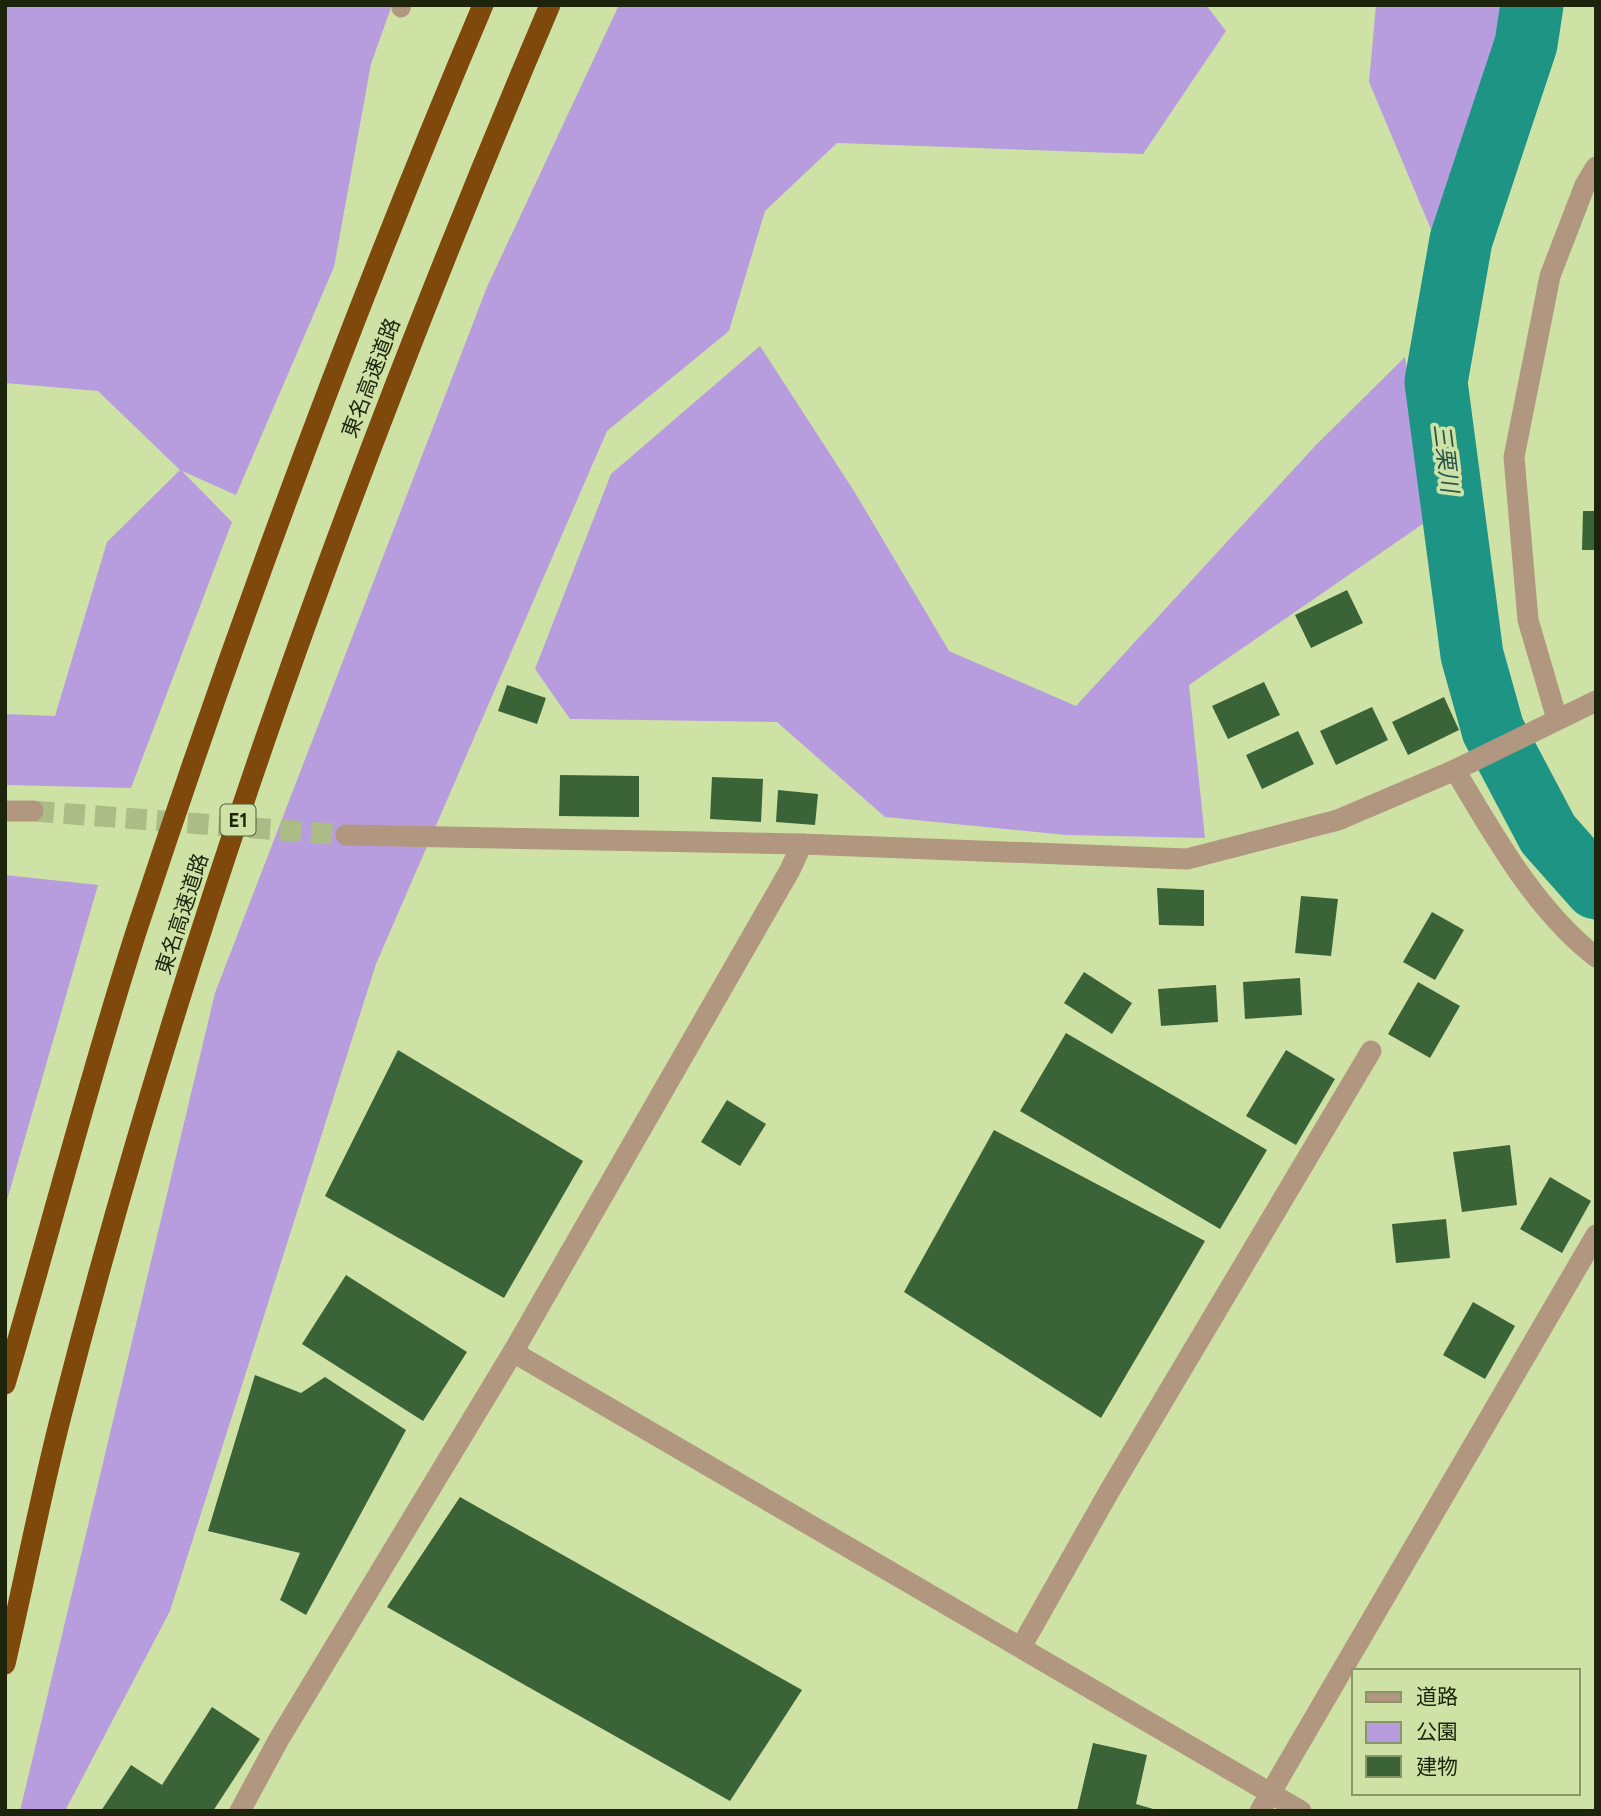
<svg xmlns="http://www.w3.org/2000/svg" width="1601" height="1816" font-family="Figtree,'Noto Sans JP',sans-serif">
	<rect width="100%" height="100%" fill="#cfe2a5"/>
	<!-- green -->
	<g fill="#b79dde">
		<polygon points="5,5 392,5 371,64 334,267 236,495 182,471 232,522 131,788 5,785 5,714 55,716 107,542 180,470 98,391 5,383"/>
		<polygon points="619,5 1206,5 1226,31 1143,154 837,143 765,211 729,331 607,431 376,964 170,1611 65,1811 20,1811 215,993 487,287"/>
		<polygon points="1376,5 1528,5 1446,265 1369,82"/>
		<polygon points="760,346 854,491 949,651 1076,706 1316,445 1405,357 1433,517 1189,685 1205,838 1066,835 885,817 777,722 570,719 535,669 611,474"/>
		<polygon points="5,875 98,885 5,1207"/>
	</g>
	<g fill="none" stroke-linecap="round" stroke-linejoin="round">
		<!-- river -->
		<polyline stroke="#1e9485" stroke-width="63" points="1532,5 1526,44 1461,240 1436,382 1472,655 1493,730 1548,834 1596,888"/>
	</g>
	<!-- building -->
	<g fill="#3a6337">
		<polygon points="1583,511 1596,511 1596,550 1582,550"/>
		<polygon points="1347,590 1363,623 1311,648 1295,615"/>
		<polygon points="1264,682 1280,715 1228,739 1212,706"/>
		<polygon points="507,685 546,698 537,724 498,711"/>
		<polygon points="1444,697 1459,730 1408,755 1392,722"/>
		<polygon points="1372,707 1388,740 1336,765 1320,731"/>
		<polygon points="1298,731 1314,764 1262,789 1246,755"/>
		<polygon points="560,775 639,776 639,817 559,816"/>
		<polygon points="712,777 763,779 761,822 710,819"/>
		<polygon points="778,790 818,794 815,825 776,822"/>
		<polygon points="1157,888 1204,890 1204,926 1159,925"/>
		<polygon points="1301,896 1338,899 1331,956 1295,953"/>
		<polygon points="1432,912 1464,930 1435,980 1403,962"/>
		<polygon points="1084,972 1132,1003 1112,1034 1064,1003"/>
		<polygon points="1300,978 1302,1015 1245,1019 1243,982"/>
		<polygon points="1418,982 1460,1006 1430,1058 1388,1034"/>
		<polygon points="1216,985 1218,1022 1161,1026 1158,989"/>
		<polygon points="1066,1033 1267,1150 1220,1229 1020,1111"/>
		<polygon points="398,1050 583,1161 504,1298 325,1196"/>
		<polygon points="1286,1050 1335,1079 1296,1145 1246,1116"/>
		<polygon points="727,1100 766,1124 740,1166 701,1142"/>
		<polygon points="994,1130 1205,1241 1101,1418 904,1292"/>
		<polygon points="1510,1145 1517,1205 1462,1212 1453,1152"/>
		<polygon points="1550,1177 1591,1201 1562,1253 1520,1229"/>
		<polygon points="1446,1219 1450,1258 1396,1263 1392,1224"/>
		<polygon points="346,1275 467,1352 423,1421 302,1344"/>
		<polygon points="1473,1302 1515,1326 1485,1379 1443,1355"/>
		<polygon points="255,1375 301,1393 325,1377 406,1430 306,1615 280,1600 300,1553 208,1531"/>
		<polygon points="460,1497 802,1690 730,1801 387,1607"/>
		<polygon points="212,1707 260,1739 213,1811 101,1811 131,1765 162,1785"/>
		<polygon points="1093,1743 1147,1755 1136,1804 1160,1811 1077,1811"/>
	</g>
	<g fill="none" stroke-linecap="round" stroke-linejoin="round">
		<!-- tertiary-tunnel -->
		<polyline stroke="#abbc86" stroke-width="21" stroke-dasharray="21 10" stroke-linecap="butt" points="33,811 346,835"/>
		<!-- service -->
		<polyline stroke="#b19780" stroke-width="19" points="401,8 402,5"/>
		<!-- minor -->
		<g stroke="#b19780" stroke-width="21">
			<polyline points="1557,719 1528,620 1514,457 1550,276 1585,185 1596,167"/>
			<path d="M1455,770C1493,834 1536,911 1596,957"/>
			<polyline points="513,1352 1301,1811"/>
			<polyline points="1021,1647 1110,1490 1371,1051"/>
			<polyline points="240,1811 279,1739 513,1352 790,870 802,844"/>
			<polyline points="1260,1811 1596,1235"/>
		</g>
		<!-- tertiary -->
		<g stroke="#b19780" stroke-width="21">
			<polyline points="5,811 33,811"/>
			<polyline points="346,835 802,844 1187,859 1338,820 1455,770 1596,701"/>
		</g>
		<!-- motorway -->
		<g stroke="#7e490a" stroke-width="21">
			<path d="M5,1384C50,1232 89,1077 138,926C241,614 355,307 483,5"/>
			<path d="M5,1664C24,1582 40,1498 61,1416C184,933 355,463 550,5"/>
		</g>
	</g>
	<g text-anchor="middle" stroke-width="7" stroke-linejoin="round" paint-order="stroke">
		<!-- shield labels -->
		<rect fill="#cfe2a5" stroke="#525d3a" stroke-width="2" x="220.5" y="804.5" width="35" height="31" rx="5"/>
		<g font-size="19" font-weight="bold" fill="#1d240c">
			<text x="238" y="827">E1</text>
		</g>
		<!-- street labels -->
		<g font-size="21" fill="#1d240c" stroke="#cfe2a5">
			<text transform="translate(371 378) rotate(-69)" y="7">東名高速道路</text>
			<text transform="translate(182 914) rotate(-72)" y="7">東名高速道路</text>
		</g>
		<!-- water labels -->
		<g font-size="23" font-style="italic" fill="#26554e" stroke="#cfe2a5">
			<text transform="translate(1446 458) rotate(83)" y="8">三栗川</text>
		</g>
	</g>
	<!-- border -->
	<rect width="1601" height="1816" fill="none" stroke="#1d240c" stroke-width="14"/>
	<!-- legend -->
	<rect x="1352" y="1669" width="228" height="126" fill="#cfe2a5" stroke="#889668" stroke-width="2"/>
	<rect x="1366" y="1692" width="35" height="10" fill="#b19780" stroke="#889668" stroke-width="2"/>
	<text x="1416" y="1704" font-size="21" fill="#1d240c">道路</text>
	<rect x="1366" y="1722" width="35" height="21" fill="#b79dde" stroke="#889668" stroke-width="2"/>
	<text x="1416" y="1739" font-size="21" fill="#1d240c">公園</text>
	<rect x="1366" y="1756" width="35" height="21" fill="#3a6337" stroke="#889668" stroke-width="2"/>
	<text x="1416" y="1774" font-size="21" fill="#1d240c">建物</text>
</svg>
